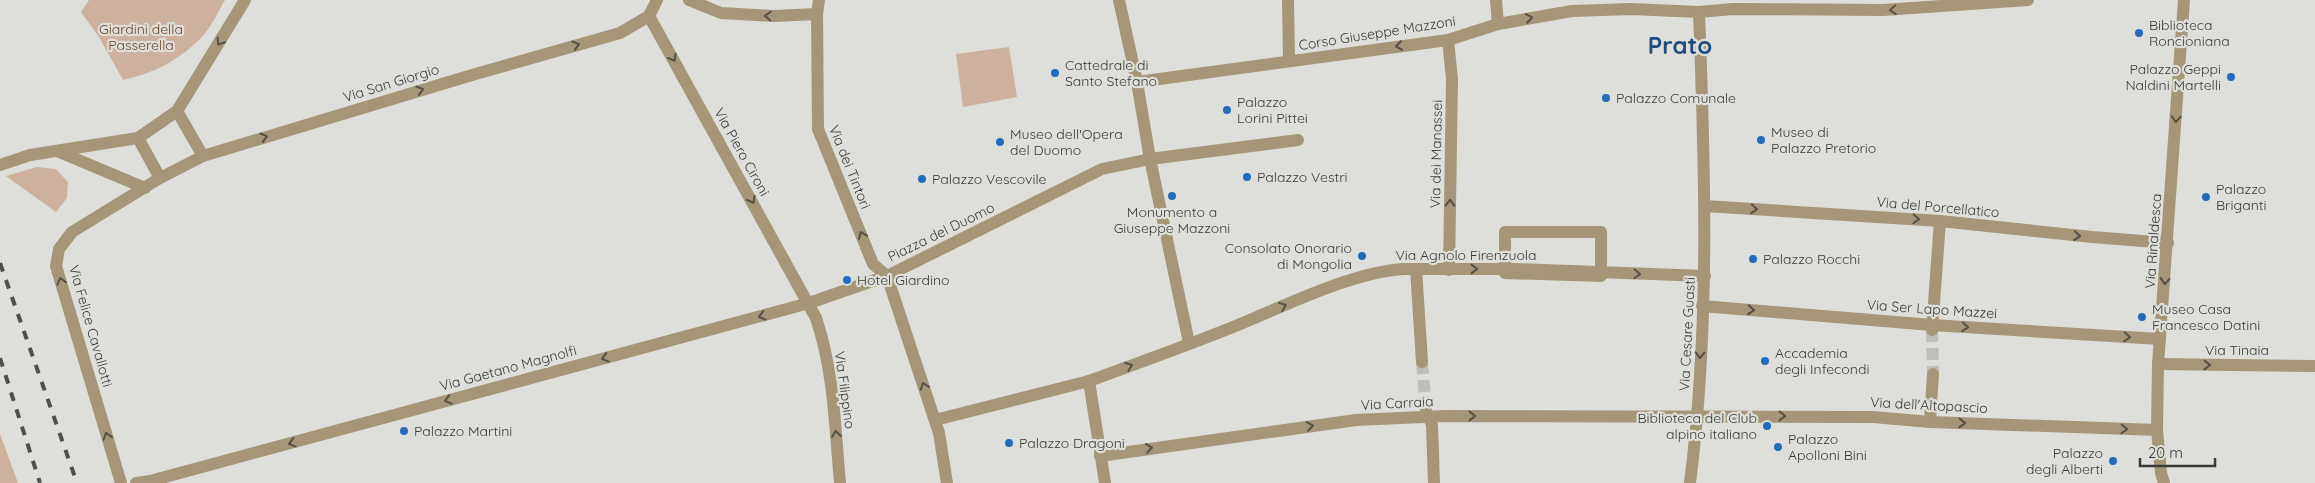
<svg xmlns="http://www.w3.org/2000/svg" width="2315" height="483" font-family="Quicksand,sans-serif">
	<rect width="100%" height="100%" fill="#dedfda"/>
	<!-- green -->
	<g fill="#cdb19d">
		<path d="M89,0H225C218,12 211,27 202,37C179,60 155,73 123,80L99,37L81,12Z"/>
		<polygon points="1009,47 1017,97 963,107 956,54"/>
		<polygon points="37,167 56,169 68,182 67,198 56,212 6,176"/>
		<polygon points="0,434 18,483 0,483"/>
	</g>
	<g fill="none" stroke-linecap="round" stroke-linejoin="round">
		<!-- minor-tunnel -->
		<g stroke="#bdbeba" stroke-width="12" stroke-dasharray="12 6" stroke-linecap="butt">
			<polyline points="1932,330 1933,374"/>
			<polyline points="1422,362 1426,411"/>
		</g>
		<!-- minor -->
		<g stroke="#a49677" stroke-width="12">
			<polyline points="689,0 721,13 774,16 817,14"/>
			<polyline points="819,0 817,14 818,129 873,264 887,276"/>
			<polyline points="1119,0 1137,82 1150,159 1189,343"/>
			<polyline points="1288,0 1289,61"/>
			<polyline points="1496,0 1498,24"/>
			<path d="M649,16L816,318C834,371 835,428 840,483"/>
			<polyline points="649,16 657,0"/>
			<polyline points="1448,40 1452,79 1449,270"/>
			<polyline points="1137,82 1448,40 1498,24 1572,11 1631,9 1699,12 1733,9 1883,10 2028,0"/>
			<polyline points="177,111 203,156"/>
			<polyline points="138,138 160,178"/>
			<polyline points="57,151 145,188"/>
			<polyline points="0,165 30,155 138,138 177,111 245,0"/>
			<polyline points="1705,206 1940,221 2092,237 2168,243"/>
			<polygon points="1505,232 1601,232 1601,276 1505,273"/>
			<polyline points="1416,269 1422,362"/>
			<polyline points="887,276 939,433 947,483"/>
			<polyline points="1702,306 1932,325 2160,339"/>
			<polyline points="1932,330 1940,221"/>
			<polyline points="2158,364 2315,366"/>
			<polyline points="1426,411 1432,425 1434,483"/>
			<polyline points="935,420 1089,381"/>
			<polyline points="1930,422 1933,374"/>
			<polyline points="1100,456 1356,420 1445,416 1873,417 1930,422 2157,430"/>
			<polyline points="121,483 56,266 59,249 72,232 160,178 203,156 472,75 620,33 649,16"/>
			<polyline points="136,483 150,481 809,303 887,276 1102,169 1150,159 1298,140"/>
			<path d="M1105,483L1089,381C1138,363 1189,345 1238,325C1287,305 1350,273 1403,269H1515L1705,276"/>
			<path d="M1690,483C1710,326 1705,169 1699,12"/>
			<polyline points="2164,483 2161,473 2157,430 2158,364 2184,0"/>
		</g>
		<!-- rail -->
		<g stroke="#4f4f4d" stroke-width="4" stroke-dasharray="9 9" stroke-linecap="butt">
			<polyline points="0,263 77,483"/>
			<polyline points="0,358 40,483"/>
		</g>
	</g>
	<!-- one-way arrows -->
	<defs><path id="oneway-chevron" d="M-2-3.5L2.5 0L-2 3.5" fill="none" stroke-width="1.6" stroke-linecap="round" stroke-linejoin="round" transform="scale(1.25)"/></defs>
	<g stroke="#545148">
		<use href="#oneway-chevron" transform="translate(1893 10) rotate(176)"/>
		<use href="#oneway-chevron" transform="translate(768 16) rotate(-178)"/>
		<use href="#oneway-chevron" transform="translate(1529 18) rotate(-10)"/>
		<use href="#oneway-chevron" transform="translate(220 42) rotate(121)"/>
		<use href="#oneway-chevron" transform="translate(576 45) rotate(-16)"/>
		<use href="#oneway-chevron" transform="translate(1399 46) rotate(172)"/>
		<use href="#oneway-chevron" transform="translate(673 58) rotate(61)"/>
		<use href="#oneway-chevron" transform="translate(420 90) rotate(-17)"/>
		<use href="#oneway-chevron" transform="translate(2176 119) rotate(94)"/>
		<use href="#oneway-chevron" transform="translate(264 137) rotate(-17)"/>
		<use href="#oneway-chevron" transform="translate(752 200) rotate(61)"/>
		<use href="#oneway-chevron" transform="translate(1450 203) rotate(-89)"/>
		<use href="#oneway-chevron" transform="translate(1754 209) rotate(4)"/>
		<use href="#oneway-chevron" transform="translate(1916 219) rotate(3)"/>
		<use href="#oneway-chevron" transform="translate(862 235) rotate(-112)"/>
		<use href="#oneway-chevron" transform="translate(2077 236) rotate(6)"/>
		<use href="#oneway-chevron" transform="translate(1474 269)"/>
		<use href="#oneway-chevron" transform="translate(1637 274) rotate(3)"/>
		<use href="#oneway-chevron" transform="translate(61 281) rotate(-106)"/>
		<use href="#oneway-chevron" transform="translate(2165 281) rotate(95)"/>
		<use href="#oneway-chevron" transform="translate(1283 306) rotate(-20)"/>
		<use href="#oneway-chevron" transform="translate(1751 310) rotate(5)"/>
		<use href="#oneway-chevron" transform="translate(762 316) rotate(165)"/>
		<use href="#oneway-chevron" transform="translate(1965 327) rotate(4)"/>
		<use href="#oneway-chevron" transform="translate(2127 337) rotate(4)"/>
		<use href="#oneway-chevron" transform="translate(1700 355) rotate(92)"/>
		<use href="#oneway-chevron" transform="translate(605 358) rotate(165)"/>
		<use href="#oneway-chevron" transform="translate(2207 365)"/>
		<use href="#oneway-chevron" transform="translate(1129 366) rotate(-21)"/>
		<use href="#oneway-chevron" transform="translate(924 386) rotate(-109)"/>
		<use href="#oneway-chevron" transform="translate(448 400) rotate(165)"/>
		<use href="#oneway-chevron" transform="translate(1472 416)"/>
		<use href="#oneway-chevron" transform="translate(1782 416) rotate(1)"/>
		<use href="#oneway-chevron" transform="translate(1962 423) rotate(2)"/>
		<use href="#oneway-chevron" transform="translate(1310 426) rotate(-8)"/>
		<use href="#oneway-chevron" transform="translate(2124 429) rotate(2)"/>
		<use href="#oneway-chevron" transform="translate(836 434) rotate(-97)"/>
		<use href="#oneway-chevron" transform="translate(107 436) rotate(-107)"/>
		<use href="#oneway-chevron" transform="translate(292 443) rotate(165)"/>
		<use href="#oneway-chevron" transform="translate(1149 448) rotate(-8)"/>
	</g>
	<!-- markers -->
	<g fill="#236bbb" stroke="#dedfda" stroke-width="2">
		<circle cx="2139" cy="33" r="5"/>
		<circle cx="1055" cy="73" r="5"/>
		<circle cx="2231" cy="77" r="5"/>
		<circle cx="1606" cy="98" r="5"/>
		<circle cx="1227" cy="110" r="5"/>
		<circle cx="1761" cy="140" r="5"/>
		<circle cx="1000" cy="142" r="5"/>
		<circle cx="1247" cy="177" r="5"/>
		<circle cx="922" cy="179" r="5"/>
		<circle cx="1172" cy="196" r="5"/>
		<circle cx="2206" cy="197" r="5"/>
		<circle cx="1362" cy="256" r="5"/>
		<circle cx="1753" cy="259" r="5"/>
		<circle cx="847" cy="280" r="5"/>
		<circle cx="2142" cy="317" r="5"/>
		<circle cx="1765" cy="361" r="5"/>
		<circle cx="1767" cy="426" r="5"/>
		<circle cx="404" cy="431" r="5"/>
		<circle cx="1009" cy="443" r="5"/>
		<circle cx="1778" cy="447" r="5"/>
		<circle cx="2113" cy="461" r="5"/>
	</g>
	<g text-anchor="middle" stroke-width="4.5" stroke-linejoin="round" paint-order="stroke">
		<!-- poi labels -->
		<g font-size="14" fill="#3a3a38" stroke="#dedfda" text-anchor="start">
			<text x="2149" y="30">Biblioteca<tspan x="2149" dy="16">Roncioniana</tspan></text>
			<text x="1065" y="70">Cattedrale di<tspan x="1065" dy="16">Santo Stefano</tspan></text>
			<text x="2221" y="74" text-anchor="end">Palazzo Geppi<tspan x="2221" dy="16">Naldini Martelli</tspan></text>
			<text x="1616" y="103">Palazzo Comunale</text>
			<text x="1237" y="107">Palazzo<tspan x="1237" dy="16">Lorini Pittei</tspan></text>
			<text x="1771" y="137">Museo di<tspan x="1771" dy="16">Palazzo Pretorio</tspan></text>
			<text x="1010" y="139">Museo dell'Opera<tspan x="1010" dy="16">del Duomo</tspan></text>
			<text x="1257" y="182">Palazzo Vestri</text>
			<text x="932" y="184">Palazzo Vescovile</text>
			<text x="2216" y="194">Palazzo<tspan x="2216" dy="16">Briganti</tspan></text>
			<text x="1172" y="217" text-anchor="middle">Monumento a<tspan x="1172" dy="16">Giuseppe Mazzoni</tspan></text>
			<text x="1352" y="253" text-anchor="end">Consolato Onorario<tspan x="1352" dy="16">di Mongolia</tspan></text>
			<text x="1763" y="264">Palazzo Rocchi</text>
			<text x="857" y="285">Hotel Giardino</text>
			<text x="2152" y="314">Museo Casa<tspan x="2152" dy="16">Francesco Datini</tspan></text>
			<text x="1775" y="358">Accademia<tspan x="1775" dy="16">degli Infecondi</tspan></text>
			<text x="1757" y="423" text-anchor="end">Biblioteca del Club<tspan x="1757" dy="16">alpino italiano</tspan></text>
			<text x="414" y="436">Palazzo Martini</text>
			<text x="1788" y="444">Palazzo<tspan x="1788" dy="16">Apolloni Bini</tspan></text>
			<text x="1019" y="448">Palazzo Dragoni</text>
			<text x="2103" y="458" text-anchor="end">Palazzo<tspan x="2103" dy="16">degli Alberti</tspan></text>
		</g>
		<!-- park labels -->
		<g font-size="14" fill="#704623" stroke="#dedfda">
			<text x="141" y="34">Giardini della<tspan x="141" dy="16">Passerella</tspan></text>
		</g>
		<!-- street labels -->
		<g font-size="14" fill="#3a3a38" stroke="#dedfda">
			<text transform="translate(1377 33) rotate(-9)" y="5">Corso Giuseppe Mazzoni</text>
			<text transform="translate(391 83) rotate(-17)" y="5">Via San Giorgio</text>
			<text transform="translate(742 152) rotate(61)" y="5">Via Piero Cironi</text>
			<text transform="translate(1436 154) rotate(-89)" y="5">Via dei Manassei</text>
			<text transform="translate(850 167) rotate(68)" y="5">Via dei Tintori</text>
			<text transform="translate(1938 207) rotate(5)" y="5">Via del Porcellatico</text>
			<text transform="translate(941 232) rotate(-26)" y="5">Piazza del Duomo</text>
			<text transform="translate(2153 241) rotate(-86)" y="5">Via Rinaldesca</text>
			<text x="1466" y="260">Via Agnolo Firenzuola</text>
			<text transform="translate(1932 309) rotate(4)" y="5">Via Ser Lapo Mazzei</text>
			<text transform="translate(91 326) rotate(74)" y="5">Via Felice Cavallotti</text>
			<text transform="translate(1687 334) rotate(-87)" y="5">Via Cesare Guasti</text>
			<text x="2237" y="355">Via Tinaia</text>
			<text transform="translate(508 368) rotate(-15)" y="5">Via Gaetano Magnolfi</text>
			<text transform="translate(845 390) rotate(82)" y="5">Via Filippino</text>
			<text transform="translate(1397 403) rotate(-3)" y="5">Via Carraia</text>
			<text transform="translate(1929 405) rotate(3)" y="5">Via dell'Altopascio</text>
		</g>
		<!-- town labels -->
		<g font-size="24" font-weight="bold" fill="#1f4b7f" stroke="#dedfda">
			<text x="1680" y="54">Prato</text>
		</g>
	</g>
	<!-- scale -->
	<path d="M2140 458v8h75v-8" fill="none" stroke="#3a3a38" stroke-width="2.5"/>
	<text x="2148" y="458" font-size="15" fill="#3a3a38" stroke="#dedfda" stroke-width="4" paint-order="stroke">20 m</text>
</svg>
